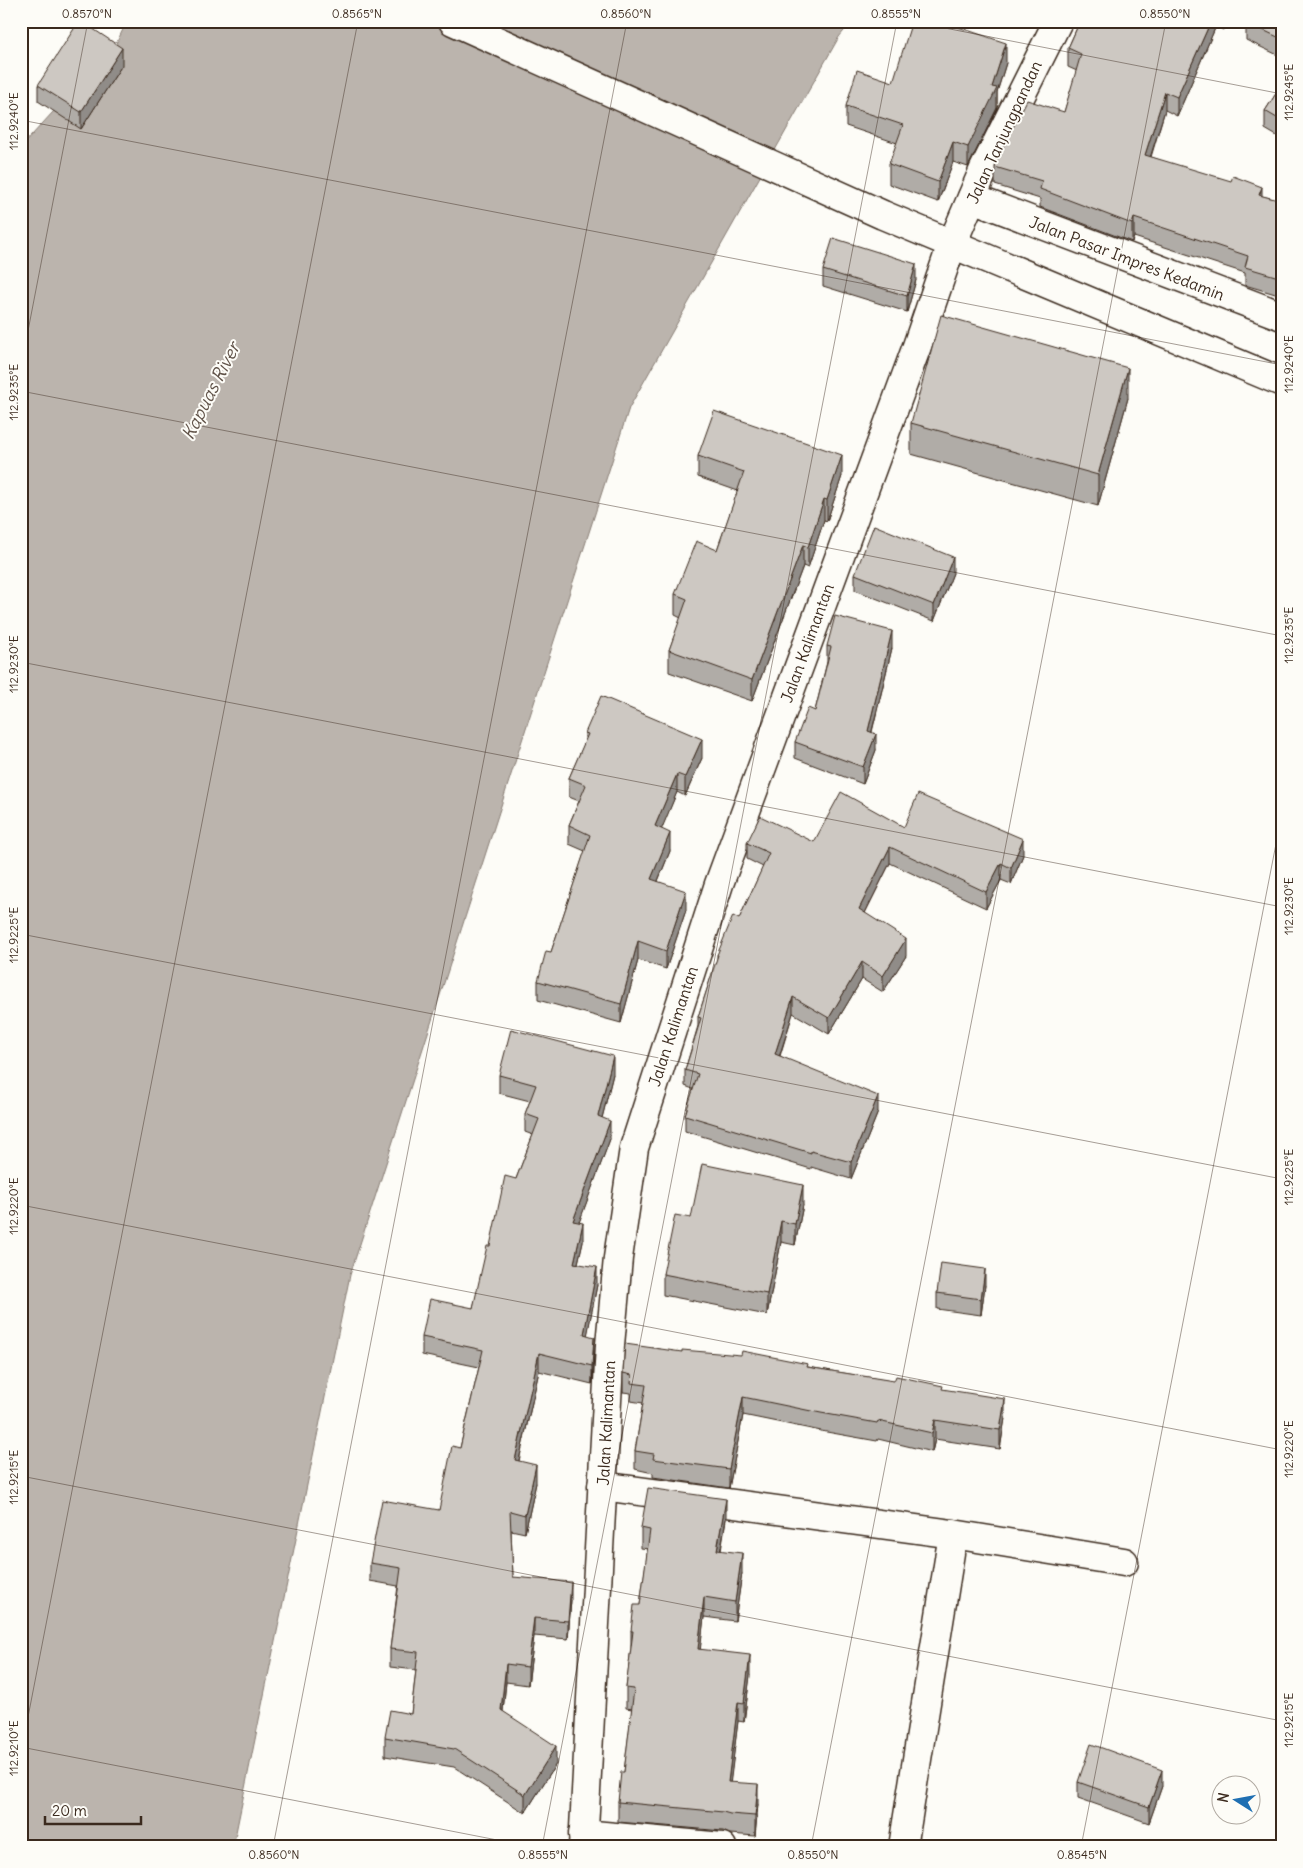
<svg xmlns="http://www.w3.org/2000/svg" width="1303" height="1868" font-family="Delius,sans-serif">
	<rect width="100%" height="100%" fill="#fdfcf7"/>
	<filter id="ink" filterUnits="userSpaceOnUse"><feTurbulence type="fractalNoise" baseFrequency=".02" numOctaves="2"/><feDisplacementMap in="SourceGraphic" scale="10" xChannelSelector="R" yChannelSelector="G"/><feConvolveMatrix kernelMatrix="1 2 1 2 8 2 1 2 1" color-interpolation-filters="sRGB"/></filter>
	<g filter="url(#ink)">
		<!-- water -->
		<polygon fill="#bbb4ad" stroke="#887d74" points="127,21 852,21 839,37 629,408 350,1275 233,1847 21,1847 21,147 117,42"/>
		<g fill="none" stroke-linecap="round" stroke-linejoin="round">
			<defs>
				<g id="minor">
					<polyline points="972,198 1282,316"/>
					<polyline points="602,1486 953,1534 1124,1562"/>
					<polyline points="583,1834 722,1847"/>
					<polyline points="583,1847 610,1345 618,1258 634,1148 719,884 917,346 952,244 984,169 1058,21"/>
					<polyline points="903,1847 953,1534"/>
				</g>
				<polyline id="trunk" points="453,21 883,215 1282,382"/>
			</defs>
			<!-- minor casing -->
			<use href="#minor" stroke="#3b2a1e" stroke-width="31"/>
			<!-- trunk casing -->
			<use href="#trunk" stroke="#3b2a1e" stroke-width="31"/>
			<!-- path -->
			<polyline stroke="#3b2a1e" stroke-width="3" stroke-dasharray="1 4" stroke-linecap="butt" points="1278,154 1282,159"/>
			<!-- minor -->
			<use href="#minor" stroke="#fdfcf7" stroke-width="28"/>
			<!-- trunk -->
			<use href="#trunk" stroke="#fdfcf7" stroke-width="28"/>
		</g>
		<!-- wall -->
		<g fill="#b0aca7" stroke="#3b2a1e">
			<polygon points="1080,21 1225,21 1223,30 1216,26 1177,116 1165,110 1151,157 1262,196 1282,201 1282,296 1245,285 1245,273 1134,237 1132,242 1040,207 1040,199 995,185 995,167 1064,112 1077,71 1068,67 1068,48"/>
			<polygon points="1282,21 1282,57 1246,40 1246,22"/>
			<polygon points="1006,63 997,92 997,108 968,167 953,162 938,202 889,184 889,164 897,143 846,126 846,106 893,82"/>
			<polygon points="122,65 81,129 38,101 38,85"/>
			<polygon points="1282,84 1282,139 1265,129 1265,111"/>
			<polygon points="823,270 916,280 907,312 823,286"/>
			<polygon points="1128,398 1098,506 911,454 911,423"/>
			<polygon points="698,456 842,476 827,521 824,520 808,568 803,566 752,701 669,672 669,650 681,618 675,615 675,594 717,550 738,491 698,477"/>
			<polygon points="953,573 934,621 855,590 855,574"/>
			<polygon points="827,646 892,648 872,732 876,750 863,784 795,758 795,742 815,711 827,662"/>
			<polygon points="585,733 702,758 685,796 677,792 661,829 670,851 658,881 686,910 666,969 638,960 621,1023 538,1000 538,981 551,952 585,851 569,844 569,825 579,801 569,797 569,778 585,742"/>
			<polygon points="904,827 1023,855 1011,884 1001,880 986,908 890,863 865,913 906,956 883,992 862,979 829,1034 793,1013 780,1056 878,1112 851,1179 811,1167 811,1169 685,1131 685,1115 693,1089 685,1086 685,1070 698,1026 698,1017 717,959 717,955 739,919 763,867 747,859 747,843 814,842"/>
			<polygon points="613,1074 602,1118 610,1139 579,1222 583,1241 578,1263 597,1285 587,1335 594,1355 592,1384 539,1371 519,1461 536,1483 525,1533 511,1530 513,1577 571,1600 568,1639 534,1636 528,1685 506,1682 503,1711 556,1764 525,1813 454,1767 385,1756 385,1737 411,1714 416,1670 390,1667 390,1649 398,1586 370,1581 370,1563 439,1510 460,1448 479,1367 422,1355 422,1337 473,1308 490,1246 533,1135 525,1132 525,1114 530,1101 499,1093 499,1075"/>
			<polygon points="803,1205 795,1245 781,1242 767,1315 663,1295 663,1274 691,1218"/>
			<polygon points="985,1285 981,1315 937,1309 937,1293"/>
			<polygon points="682,1352 808,1367 943,1390 1005,1418 1000,1449 935,1439 932,1452 878,1439 877,1441 821,1431 743,1415 729,1488 653,1477 653,1473 635,1469 635,1451 643,1403 631,1401 631,1393 623,1392 623,1373"/>
			<polygon points="726,1519 721,1551 742,1573 735,1621 704,1617 700,1649 750,1675 744,1722 738,1721 730,1782 758,1804 755,1836 730,1834 723,1831 618,1822 618,1802 624,1772 632,1709 626,1708 626,1688 631,1648 631,1631 640,1605 648,1549 641,1548 641,1528"/>
			<polygon points="1078,1782 1162,1786 1149,1823 1078,1798"/>
		</g>
		<!-- shaded-wall -->
		<g fill="#908c88" stroke="#3b2a1e">
			<polygon points="1211,21 1216,21 1216,26 1177,116 1177,97"/>
			<polygon points="1006,43 1006,63 997,92 997,108 968,167 968,147 992,87"/>
			<polygon points="122,48 122,65 81,129 81,112"/>
			<polygon points="1165,92 1165,110 1145,174 1145,155"/>
			<polygon points="953,142 953,162 938,202 938,182"/>
			<polygon points="1262,187 1262,205 1259,195"/>
			<polygon points="1134,218 1134,237 1132,242 1132,224"/>
			<polygon points="916,264 916,280 907,312 907,296"/>
			<polygon points="1128,368 1128,398 1098,506 1098,475"/>
			<polygon points="842,455 842,476 827,521 827,500"/>
			<polygon points="824,499 824,520 808,568 808,547"/>
			<polygon points="803,545 803,566 752,701 752,680"/>
			<polygon points="953,557 953,573 934,621 934,605"/>
			<polygon points="892,631 892,648 868,747 868,731"/>
			<polygon points="876,734 876,750 863,784 863,767"/>
			<polygon points="702,739 702,758 685,796 685,777"/>
			<polygon points="677,774 677,792 655,845 655,826"/>
			<polygon points="670,833 670,851 651,898 651,879"/>
			<polygon points="1023,839 1023,855 1011,884 1011,868"/>
			<polygon points="890,847 890,863 859,925 859,909"/>
			<polygon points="1001,863 1001,880 986,908 986,892"/>
			<polygon points="686,891 686,910 666,969 666,951"/>
			<polygon points="906,939 906,956 883,992 883,976"/>
			<polygon points="638,941 638,960 621,1023 621,1004"/>
			<polygon points="862,962 862,979 829,1034 829,1018"/>
			<polygon points="793,997 793,1013 775,1070 775,1054"/>
			<polygon points="613,1056 613,1074 598,1134 598,1116"/>
			<polygon points="878,1096 878,1112 851,1179 851,1162"/>
			<polygon points="610,1121 610,1139 573,1239 573,1221"/>
			<polygon points="803,1185 803,1205 795,1245 795,1224"/>
			<polygon points="781,1221 781,1242 767,1315 767,1294"/>
			<polygon points="583,1223 583,1241 574,1281 574,1263"/>
			<polygon points="597,1267 597,1285 584,1352 584,1334"/>
			<polygon points="985,1269 985,1285 981,1315 981,1299"/>
			<polygon points="594,1337 594,1355 592,1384 592,1366"/>
			<polygon points="539,1353 539,1371 515,1478 515,1460"/>
			<polygon points="743,1397 743,1415 729,1488 729,1469"/>
			<polygon points="1005,1399 1005,1418 1000,1449 1000,1430"/>
			<polygon points="935,1420 935,1439 932,1452 932,1433"/>
			<polygon points="536,1465 536,1483 525,1533 525,1515"/>
			<polygon points="726,1499 726,1519 717,1570 717,1550"/>
			<polygon points="742,1553 742,1573 735,1621 735,1602"/>
			<polygon points="571,1582 571,1600 568,1639 568,1621"/>
			<polygon points="704,1597 704,1617 698,1669 698,1649"/>
			<polygon points="534,1618 534,1636 528,1685 528,1667"/>
			<polygon points="750,1655 750,1675 744,1722 744,1703"/>
			<polygon points="506,1664 506,1682 501,1729 501,1710"/>
			<polygon points="738,1702 738,1721 728,1801 728,1782"/>
			<polygon points="556,1746 556,1764 525,1813 525,1795"/>
			<polygon points="1162,1770 1162,1786 1149,1823 1149,1807"/>
			<polygon points="758,1784 758,1804 755,1836 755,1816"/>
		</g>
		<!-- building -->
		<g fill="#cdc8c2" stroke="#3b2a1e">
			<polygon points="79,21 81,21 122,48 81,112 38,85"/>
			<polygon points="912,21 940,21 1006,43 992,87 997,88 968,147 953,142 938,182 889,164 903,125 846,106 857,70 893,82"/>
			<polygon points="1080,21 1211,21 1177,97 1165,92 1145,155 1231,181 1233,176 1262,187 1259,195 1282,201 1282,278 1245,267 1248,256 1134,218 1132,224 1040,189 1042,181 995,167 998,157 1027,100 1064,112 1081,54 1068,48"/>
			<polygon points="1247,21 1282,21 1282,39 1246,22"/>
			<polygon points="1282,84 1282,121 1265,111"/>
			<polygon points="833,238 916,264 907,296 823,270"/>
			<polygon points="941,315 1128,368 1098,475 911,423"/>
			<polygon points="714,411 842,455 827,500 824,499 808,547 803,545 752,680 669,650 687,599 675,594 696,541 717,550 744,472 698,456"/>
			<polygon points="874,525 953,557 934,605 855,574"/>
			<polygon points="835,616 892,631 868,731 876,734 863,767 795,742 808,708 815,711 831,647 827,646"/>
			<polygon points="601,696 702,739 685,777 677,774 655,826 670,833 651,879 686,891 666,951 638,941 621,1004 538,981 546,951 551,952 590,835 569,825 586,785 569,778 588,734 585,733"/>
			<polygon points="841,792 904,827 918,794 1023,839 1011,868 1001,863 986,892 890,847 859,909 906,939 883,976 862,962 829,1018 793,997 775,1054 878,1096 851,1162 811,1151 811,1153 685,1115 698,1074 685,1070 701,1018 698,1017 718,955 717,955 733,916 739,919 769,853 747,843 760,816 814,842"/>
			<polygon points="511,1029 613,1056 598,1116 610,1121 573,1221 583,1223 574,1263 597,1267 584,1334 594,1337 592,1366 539,1353 515,1460 536,1465 525,1515 510,1511 513,1577 571,1582 568,1621 534,1618 528,1667 506,1664 501,1710 556,1746 525,1795 454,1749 385,1737 390,1710 411,1714 418,1652 390,1649 401,1568 370,1563 382,1500 439,1510 452,1446 460,1448 483,1350 422,1337 430,1299 473,1308 487,1246 490,1246 505,1176 516,1179 539,1119 525,1114 536,1085 499,1075"/>
			<polygon points="702,1164 803,1185 795,1224 781,1221 767,1294 663,1274 675,1215 691,1218"/>
			<polygon points="941,1263 985,1269 981,1299 937,1293"/>
			<polygon points="625,1344 682,1352 682,1350 741,1355 742,1351 808,1364 807,1367 894,1381 896,1376 943,1386 942,1389 1005,1399 1000,1430 935,1420 932,1433 878,1421 877,1423 821,1413 743,1397 729,1469 653,1459 654,1454 635,1451 646,1385 631,1383 632,1375 623,1373"/>
			<polygon points="648,1488 726,1499 717,1550 742,1553 735,1602 704,1597 698,1649 750,1655 744,1703 738,1702 728,1782 758,1784 755,1816 730,1814 723,1812 618,1802 621,1772 624,1772 634,1689 626,1688 633,1631 631,1631 634,1605 640,1605 650,1530 641,1528"/>
			<polygon points="1091,1744 1162,1770 1149,1807 1078,1782"/>
		</g>
	</g>
	<!-- ticks -->
	<path fill="none" stroke="#3b2a1e" stroke-width="1" stroke-opacity="0.45" d="M909,21L1282,94M21,120L1282,365M21,367L88,21M21,391L1282,636M21,662L1282,907M21,934L1282,1179M21,1205L1282,1450M21,1476L1282,1721M21,1747L533,1847M21,1753L358,21M273,1847L627,21M542,1847L897,21M811,1847L1166,21M1081,1847L1282,813"/>
	<g text-anchor="middle" stroke-width="4" stroke-linejoin="round" paint-order="stroke">
		<!-- street labels -->
		<g font-size="16" fill="#3b2a1e" stroke="#fdfcf7">
			<text transform="translate(1004 132) rotate(-65)" y="6">Jalan Tanjungpandan</text>
			<text transform="translate(1127 258) rotate(21)" y="6">Jalan Pasar Impres Kedamin</text>
			<text transform="translate(807 643) rotate(-70)" y="6">Jalan Kalimantan</text>
			<text transform="translate(673 1026) rotate(-72)" y="6">Jalan Kalimantan</text>
			<text transform="translate(606 1423) rotate(-87)" y="6">Jalan Kalimantan</text>
		</g>
		<!-- water labels -->
		<g font-size="18" font-style="italic" fill="#615349" stroke="#fdfcf7">
			<text transform="translate(211 391) rotate(-63)" y="6">Kapuas River</text>
		</g>
	</g>
	<!-- margin -->
	<rect width="1303" height="1868" fill="none" stroke="#fdfcf7" stroke-width="55"/>
	<!-- north arrow -->
	<g transform="translate(1236 1800) rotate(281)"><circle r="24" fill="#fdfcf7" stroke="#afa8a0"/>
	<path d="M0-4L9 19L0 12L-9 19Z" fill="#1f6fb2"/>
	<text y="-8" font-size="14" font-weight="bold" text-anchor="middle" fill="#3b2a1e">N</text>
	</g>
	<!-- scale -->
	<path d="M45 1816v8h96v-8" fill="none" stroke="#3b2a1e" stroke-width="2.5"/>
	<text x="52" y="1816" font-size="15" fill="#3b2a1e" stroke="#fdfcf7" stroke-width="4" paint-order="stroke">20 m</text>
	<rect x="28" y="28" width="1248" height="1812" fill="none" stroke="#3b2a1e" stroke-width="2"/>
	<g font-size="12" text-anchor="middle" fill="#3b2a1e">
		<text x="87" y="18">0.8570°N</text>
		<text x="357" y="18">0.8565°N</text>
		<text x="626" y="18">0.8560°N</text>
		<text x="896" y="18">0.8555°N</text>
		<text x="1165" y="18">0.8550°N</text>
		<text transform="translate(1289 92) rotate(-90)" y="4">112.9245°E</text>
		<text transform="translate(14 121) rotate(-90)" y="4">112.9240°E</text>
		<text transform="translate(1289 364) rotate(-90)" y="4">112.9240°E</text>
		<text transform="translate(14 392) rotate(-90)" y="4">112.9235°E</text>
		<text transform="translate(1289 635) rotate(-90)" y="4">112.9235°E</text>
		<text transform="translate(14 664) rotate(-90)" y="4">112.9230°E</text>
		<text transform="translate(1289 906) rotate(-90)" y="4">112.9230°E</text>
		<text transform="translate(14 935) rotate(-90)" y="4">112.9225°E</text>
		<text transform="translate(1289 1177) rotate(-90)" y="4">112.9225°E</text>
		<text transform="translate(14 1206) rotate(-90)" y="4">112.9220°E</text>
		<text transform="translate(1289 1449) rotate(-90)" y="4">112.9220°E</text>
		<text transform="translate(14 1477) rotate(-90)" y="4">112.9215°E</text>
		<text transform="translate(1289 1720) rotate(-90)" y="4">112.9215°E</text>
		<text transform="translate(14 1748) rotate(-90)" y="4">112.9210°E</text>
		<text x="274" y="1859">0.8560°N</text>
		<text x="543" y="1859">0.8555°N</text>
		<text x="813" y="1859">0.8550°N</text>
		<text x="1082" y="1859">0.8545°N</text>
	</g>
</svg>
